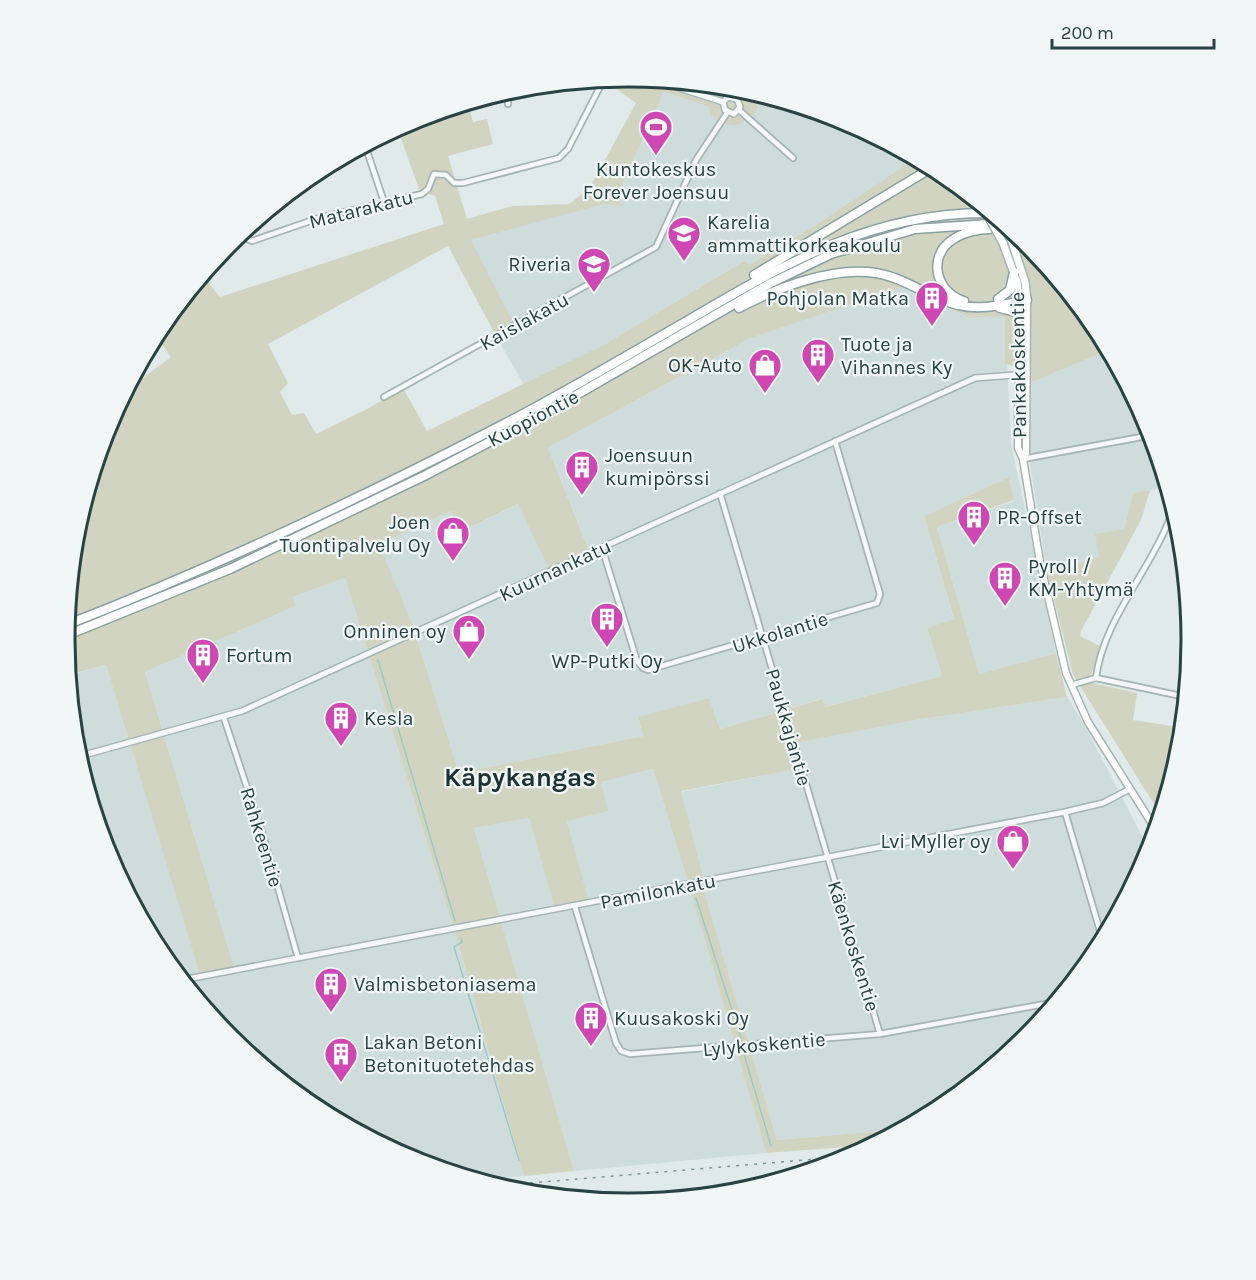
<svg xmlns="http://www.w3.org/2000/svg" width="1256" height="1280" font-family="Karla,sans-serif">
	<rect width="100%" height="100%" fill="#e1eaea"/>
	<!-- built -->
	<g fill="#cfdcdc">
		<polygon points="664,92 709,107 759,100 764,95 820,112 819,117 910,162 811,228 750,264 744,261 605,344 524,385 496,336 470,240 605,204 622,206 616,198"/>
		<polygon points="903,287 968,317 1005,317 1011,444 1056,653 979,674 937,527 1014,501 1009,477 924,516 954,620 927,628 942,676 824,707 821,699 720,729 709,698 638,718 643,736 459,773 413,626 378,544 451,511 460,532 519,504 550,571 590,552 548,448 751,338"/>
		<polygon points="1109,350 1149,425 1168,487 1133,493 1124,529 1099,557 1047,571 1030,464 1030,383"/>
		<polygon points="345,578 456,936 524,1176 476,1180 412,1160 315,1108 229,1038 159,953 107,855 75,750 68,676 106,665 200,974 234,967 145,672 296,606 293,597"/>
		<polygon points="1067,697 1084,724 1141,834 1149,856 1096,953 1026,1039 990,1068 975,1066 978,1079 941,1109 903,1129 777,1140 704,892 693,894 766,1153 574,1171 474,828 529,818 555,908 588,902 567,821 600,782 653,769 688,882 704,878 681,792 791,770 784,745 916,720"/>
	</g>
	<!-- green -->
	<g fill="#d2d4c2">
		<path d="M628,77L738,87L764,95L759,100L757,111C735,129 736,130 711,115L709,107L664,92L616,198L623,206L605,204L471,240L515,326L496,336L448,246L268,344L288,383L280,392L292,415L304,413L316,434L369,408L403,388L427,431L605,344L744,261L750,264L811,228L910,162L818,117L820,112C927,145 1056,251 1109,350L1030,383V369L1005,364V317H968L903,287L751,338L548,448L590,553L550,571L518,504L460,532L451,511L379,544L413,626L459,773L643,736L638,717L709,698L720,729L822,699L825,707L942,676L927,628L954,619L924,516L1009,477L1014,500L937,527L979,674L1056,653L1067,697L916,720L785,745L792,770L681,791L704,879L688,882L653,769L601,782L608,811L567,821L589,902L555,909L529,818L474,828L574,1171L524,1176L456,936L345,578L293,597L296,606L145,672L234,967L200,975L106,665L68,675L65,640L75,530L108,424L124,392L171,357L155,335L202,275L220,297L444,224L435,196L420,192L397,127L413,119L468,103L473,122L487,119L493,144L448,156L467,219L512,206L569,204L589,189L636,103L608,83L611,78Z"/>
		<polygon points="1150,490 1141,520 1081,631 1080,636 1102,647 1088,682 1137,693 1133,720 1172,726 1167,771 1174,772 1161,815 1073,675 1047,571 1099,557 1095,534 1124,529 1133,493"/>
		<polygon points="704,891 777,1140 903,1129 874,1145 766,1153 692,894"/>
	</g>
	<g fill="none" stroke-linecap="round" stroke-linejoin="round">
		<!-- stream -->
		<g stroke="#9ccac4" stroke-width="1.5">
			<polyline points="378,660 455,921"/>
			<polyline points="696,898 741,1038"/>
			<polyline points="461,939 462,942 454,947 519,1160"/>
			<polyline points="744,1054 771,1146"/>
		</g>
		<defs>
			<g id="minor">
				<polyline points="508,104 509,90"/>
				<polyline points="739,110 793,158"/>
				<polyline points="365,145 384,202"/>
				<polyline points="237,235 252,241 319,218 422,194 428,189 434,174 446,175 454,183 463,183 559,158 568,149 604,79"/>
				<polyline points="384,397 656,247 696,160 727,113"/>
				<polyline points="1023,459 1152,435"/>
				<polyline points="720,493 880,1034"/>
				<polyline points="602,548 637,661 643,668 648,670 877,603 880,594 835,441"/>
				<path d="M1096,678C1103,618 1155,566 1174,507"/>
				<polyline points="1071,685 1096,678 1186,697"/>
				<polyline points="224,718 265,842 298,958"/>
				<polyline points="1065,812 1103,941"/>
				<polyline points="575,907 616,1043 621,1051 630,1054 880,1034 1056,1002"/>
			</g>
			<g id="tertiary">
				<polyline points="651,79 723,102"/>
				<polyline points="737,99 745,89"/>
				<polyline points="723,102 725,110 734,114 740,107 737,99"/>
				<polyline points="723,102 728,97 737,99"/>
				<polyline points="77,757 242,711 975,378 1027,374"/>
				<polyline points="182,980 1065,812 1103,803 1130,789"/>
			</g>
			<g id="secondary">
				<polyline points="1019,301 1018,448 1023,459 1040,562 1066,673 1088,722 1156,830"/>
				<polyline points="1023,459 1026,454 1027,300"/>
			</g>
			<g id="primary">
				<polyline points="1012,242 1025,282 1027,300"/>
				<polyline points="1003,243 1017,282 1019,301"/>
			</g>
			<g id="motorway">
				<polyline points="754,275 933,167"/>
				<polyline points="998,299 1010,290 1014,272"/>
				<path d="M964,301C936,293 927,257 952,240C969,228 992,228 1011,229"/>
				<path d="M739,308C777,288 832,266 876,273C906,278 929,298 958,305C980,311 1005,304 1027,300"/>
				<polyline points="1000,308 1020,313"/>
				<path d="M66,625C216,567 361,498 504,424C566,392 626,356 687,321C784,264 874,211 991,213"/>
				<polyline points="65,636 230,569 424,476 545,413 769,284 831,254 915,229 1004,223"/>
			</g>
		</defs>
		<!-- minor casing -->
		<use href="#minor" stroke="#a6b4b4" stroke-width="8"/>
		<!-- tertiary casing -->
		<use href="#tertiary" stroke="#a6b4b4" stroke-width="8"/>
		<!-- secondary casing -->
		<use href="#secondary" stroke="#a6b4b4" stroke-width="9"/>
		<!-- primary casing -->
		<use href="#primary" stroke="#a1b6b5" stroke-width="10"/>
		<!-- motorway casing -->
		<use href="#motorway" stroke="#89a1a0" stroke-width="11"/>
		<!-- minor -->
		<use href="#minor" stroke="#f4f8f8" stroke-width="4.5"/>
		<!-- tertiary -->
		<use href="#tertiary" stroke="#f4f8f8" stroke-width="5"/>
		<!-- secondary -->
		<use href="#secondary" stroke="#fff" stroke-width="6"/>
		<!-- primary -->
		<use href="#primary" stroke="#fff" stroke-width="7"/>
		<!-- motorway -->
		<use href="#motorway" stroke="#fff" stroke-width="8"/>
		<!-- rail -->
		<polyline stroke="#7b9493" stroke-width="1.5" stroke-dasharray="3 6" stroke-linecap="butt" points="494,1186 852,1156"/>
		<defs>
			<g id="primary-bridge">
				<polyline points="982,205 1003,243"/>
				<polyline points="1002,221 1012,242"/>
			</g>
		</defs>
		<!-- primary-bridge casing -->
		<use href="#primary-bridge" stroke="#a1b6b5" stroke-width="10" stroke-linecap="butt"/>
		<!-- primary-bridge -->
		<use href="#primary-bridge" stroke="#fff" stroke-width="7"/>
	</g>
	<!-- icons -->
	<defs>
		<symbol id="stadium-pin" viewBox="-11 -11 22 30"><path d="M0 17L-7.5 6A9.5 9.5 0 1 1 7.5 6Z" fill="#cf47b3" stroke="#f1f7f7"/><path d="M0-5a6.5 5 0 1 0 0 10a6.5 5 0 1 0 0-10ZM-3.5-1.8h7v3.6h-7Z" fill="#fff"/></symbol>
		<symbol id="university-pin" viewBox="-11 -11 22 30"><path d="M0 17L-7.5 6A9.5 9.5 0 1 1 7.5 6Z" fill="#cf47b3" stroke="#f1f7f7"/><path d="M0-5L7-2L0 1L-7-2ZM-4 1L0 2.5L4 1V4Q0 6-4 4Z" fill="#fff"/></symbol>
		<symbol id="school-pin" viewBox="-11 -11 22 30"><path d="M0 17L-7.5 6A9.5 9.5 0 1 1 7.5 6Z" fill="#cf47b3" stroke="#f1f7f7"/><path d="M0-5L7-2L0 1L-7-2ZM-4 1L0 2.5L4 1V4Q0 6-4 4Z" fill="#fff"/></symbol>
		<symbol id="building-pin" viewBox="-11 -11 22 30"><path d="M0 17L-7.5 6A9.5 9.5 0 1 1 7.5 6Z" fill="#cf47b3" stroke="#f1f7f7"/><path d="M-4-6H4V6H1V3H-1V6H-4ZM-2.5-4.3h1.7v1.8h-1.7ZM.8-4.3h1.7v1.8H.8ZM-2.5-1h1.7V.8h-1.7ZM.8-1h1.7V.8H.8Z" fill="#fff"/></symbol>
		<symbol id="shop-pin" viewBox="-11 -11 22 30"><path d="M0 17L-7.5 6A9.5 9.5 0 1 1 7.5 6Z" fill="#cf47b3" stroke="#f1f7f7"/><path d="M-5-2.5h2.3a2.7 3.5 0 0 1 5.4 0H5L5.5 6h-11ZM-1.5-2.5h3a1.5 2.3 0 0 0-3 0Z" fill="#fff"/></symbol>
	</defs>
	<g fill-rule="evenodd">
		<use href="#stadium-pin" x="637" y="108" width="38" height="52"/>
		<use href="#university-pin" x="665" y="214" width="38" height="52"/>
		<use href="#school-pin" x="575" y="245" width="38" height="52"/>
		<use href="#building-pin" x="913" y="279" width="38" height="52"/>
		<use href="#building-pin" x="799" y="336" width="38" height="52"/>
		<use href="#shop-pin" x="746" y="346" width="38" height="52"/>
		<use href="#building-pin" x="563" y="448" width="38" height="52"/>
		<use href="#building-pin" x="955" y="498" width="38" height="52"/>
		<use href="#shop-pin" x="434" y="514" width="38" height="52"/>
		<use href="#building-pin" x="986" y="559" width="38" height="52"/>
		<use href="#building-pin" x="588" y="600" width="38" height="52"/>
		<use href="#shop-pin" x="450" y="612" width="38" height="52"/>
		<use href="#building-pin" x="184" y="636" width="38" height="52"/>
		<use href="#building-pin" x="322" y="699" width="38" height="52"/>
		<use href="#shop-pin" x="994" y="822" width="38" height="52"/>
		<use href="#building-pin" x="312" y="965" width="38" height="52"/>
		<use href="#building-pin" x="572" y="999" width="38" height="52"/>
		<use href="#building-pin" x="322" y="1035" width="38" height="52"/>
	</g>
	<g text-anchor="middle" stroke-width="4.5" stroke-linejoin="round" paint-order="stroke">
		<!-- poi labels -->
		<g font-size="20" fill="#294242" stroke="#f1f7f7" text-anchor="start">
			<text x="656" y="176" text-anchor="middle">Kuntokeskus<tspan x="656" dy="23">Forever Joensuu</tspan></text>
			<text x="707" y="229">Karelia<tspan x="707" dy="23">ammattikorkeakoulu</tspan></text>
			<text x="571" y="271" text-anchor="end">Riveria</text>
			<text x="909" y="305" text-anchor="end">Pohjolan Matka</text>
			<text x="841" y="351">Tuote ja<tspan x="841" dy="23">Vihannes Ky</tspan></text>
			<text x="742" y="372" text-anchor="end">OK-Auto</text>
			<text x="605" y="462">Joensuun<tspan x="605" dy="23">kumipörssi</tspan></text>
			<text x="997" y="524">PR-Offset</text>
			<text x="430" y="529" text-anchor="end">Joen<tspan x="430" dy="23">Tuontipalvelu Oy</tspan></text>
			<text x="1028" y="573">Pyroll /<tspan x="1028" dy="23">KM-Yhtymä</tspan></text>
			<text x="446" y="638" text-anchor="end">Onninen oy</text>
			<text x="226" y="662">Fortum</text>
			<text x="607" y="668" text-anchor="middle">WP-Putki Oy</text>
			<text x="364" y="725">Kesla</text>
			<text x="990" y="848" text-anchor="end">Lvi Myller oy</text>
			<text x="354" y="991">Valmisbetoniasema</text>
			<text x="614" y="1025">Kuusakoski Oy</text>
			<text x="364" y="1049">Lakan Betoni<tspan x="364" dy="23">Betonituotetehdas</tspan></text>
		</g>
		<!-- street labels -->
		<g font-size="20" fill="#294242" stroke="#f1f7f7">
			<text transform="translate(361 209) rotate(-14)" y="7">Matarakatu</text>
			<text transform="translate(524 321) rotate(-29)" y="7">Kaislakatu</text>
			<text transform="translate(1018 365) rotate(-91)" y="7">Pankakoskentie</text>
			<text transform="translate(533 418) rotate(-28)" y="7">Kuopiontie</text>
			<text transform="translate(555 570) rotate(-25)" y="7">Kuurnankatu</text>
			<text transform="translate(780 632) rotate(-17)" y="7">Ukkolantie</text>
			<text transform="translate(789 727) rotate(74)" y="7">Paukkajantie</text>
			<text transform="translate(262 837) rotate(73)" y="7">Rahkeentie</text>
			<text transform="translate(658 891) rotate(-11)" y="7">Pamilonkatu</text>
			<text transform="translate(854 946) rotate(73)" y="7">Käenkoskentie</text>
			<text transform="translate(764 1044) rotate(-5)" y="7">Lylykoskentie</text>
		</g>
		<!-- district labels -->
		<g font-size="26" font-weight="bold" fill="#1c3233" stroke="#f1f7f7">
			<text x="520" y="786">Käpykangas</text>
		</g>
	</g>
	<!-- crop -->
	<path d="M0 0H1256V1280H0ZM75 640a553 553 0 1 1 1106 0a553 553 0 1 1-1106 0Z" fill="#f1f7f7" fill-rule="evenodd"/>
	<path fill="none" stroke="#294242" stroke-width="3" d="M75 640a553 553 0 1 1 1106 0a553 553 0 1 1-1106 0Z"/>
	<!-- scale -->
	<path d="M1052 39v9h162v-9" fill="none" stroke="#294242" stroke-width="3"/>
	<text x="1061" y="39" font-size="18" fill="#294242" stroke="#f1f7f7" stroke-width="4.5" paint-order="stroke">200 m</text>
</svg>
